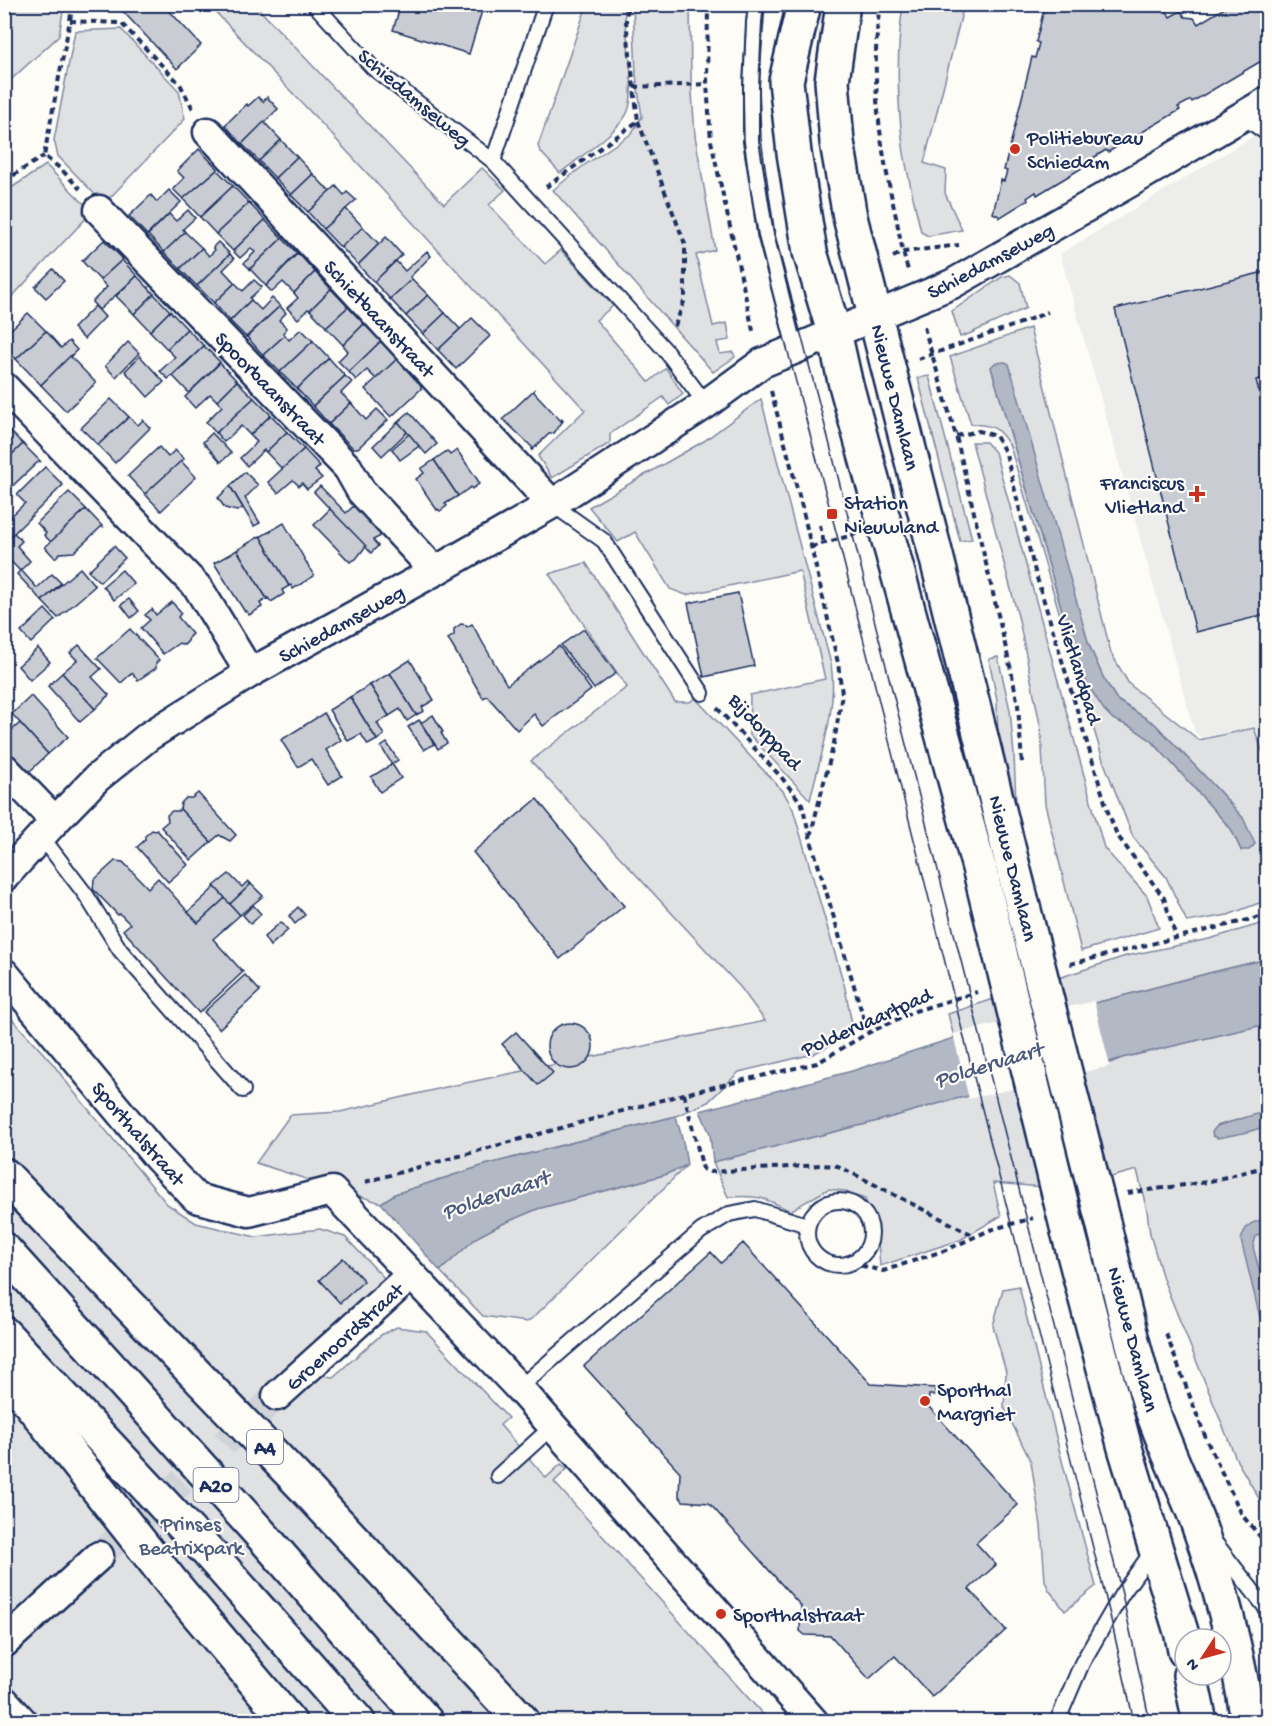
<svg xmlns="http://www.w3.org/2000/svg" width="1272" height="1726" font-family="'Gochi Hand',sans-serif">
	<rect width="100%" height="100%" fill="#fdfcf7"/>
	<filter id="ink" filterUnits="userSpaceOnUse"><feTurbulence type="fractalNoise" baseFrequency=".0167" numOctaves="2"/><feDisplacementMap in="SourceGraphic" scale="12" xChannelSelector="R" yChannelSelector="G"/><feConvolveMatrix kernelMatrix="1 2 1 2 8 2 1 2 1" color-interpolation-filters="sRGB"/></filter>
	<g filter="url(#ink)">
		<!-- built -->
		<polygon fill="#edeeec" points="1267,128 1267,777 1195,733 1060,254"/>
		<!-- green -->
		<g fill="#e0e1e3" stroke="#7e88a0" stroke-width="1.5" fill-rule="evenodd">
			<polygon points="4,5 64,5 59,36 5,85"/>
			<polygon points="209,5 255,5 444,204 482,168 505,190 489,205 545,264 561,250 613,306 596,320 649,382 666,368 683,394 669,405 663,397 610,434 610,443 552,478 538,456 585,410 321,123"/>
			<path d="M587,5H624C625,32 637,88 628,111C621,130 577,159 560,173L540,151L538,146Z"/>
			<polygon points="633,5 690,5 691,78 695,136 715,250 696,255 713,326 727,323 730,340 717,342 720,354 733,352 735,357 713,372 553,190 583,166 631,134 642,117 636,75"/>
			<path d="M903,5H964L924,163L946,170L945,193L962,230L928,236L921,232C915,204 907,175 903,146C897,98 896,53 903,5Z"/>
			<polygon points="121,29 179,91 185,119 104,204 58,156 54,140 75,31"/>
			<polygon points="46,165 92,212 5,304 5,192"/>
			<polygon points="1010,275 1020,283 1026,308 969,334 960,337 952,311 1002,277"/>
			<path d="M1030,328L1111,653L1129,684L1199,740L1254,728L1267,764V900L1228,915L1187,922L1166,877L1133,837L1103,760L1010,446C996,425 994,426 971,424L950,357ZM991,367L1089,645L1103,677L1117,700L1155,724L1218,790L1243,818L1241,850L1231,829L1152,741L1133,728L1113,719L1087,684L1074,651Z"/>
			<polygon points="929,376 972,539 960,541 918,378"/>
			<path d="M761,399L831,664C838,709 820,756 810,800L749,734L750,695L825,679L800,571L686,595L670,589L635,532L618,542L589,507L704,441Z"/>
			<polygon points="972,442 986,442 995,452 1104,848 1147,896 1159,928 1081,951 1045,804 1041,729 1019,620"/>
			<polygon points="586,563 675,702 690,702 695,698 783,791 793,809 845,988 852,1024 850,1035 813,1054 739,1072 708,1102 676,1116 485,1165 395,1194 381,1203 256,1163 290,1115 340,1112 446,1087 765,1021 741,988 531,761 627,687 549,574"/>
			<polygon points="998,657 1010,710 1014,755 1016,803 1023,844 998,747 997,700 989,659"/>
			<polygon points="1267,922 1267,959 1213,972 1107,1000 954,1037 948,1014 1126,956 1209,939"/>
			<polygon points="4,1010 53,1064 74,1092 167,1204 196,1223 256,1237 320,1229 345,1237 387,1281 288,1371 333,1377 381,1335 397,1327 426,1331 508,1418 500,1425 546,1478 561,1464 567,1469 554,1482 769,1721 5,1721"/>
			<path d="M1267,1024V1512L1237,1461L1163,1279L1150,1234L1147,1211L1137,1170L1067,1189L993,1183L1001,1216L960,1240L880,1266L877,1229L865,1199L843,1191L828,1189L790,1211C764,1197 758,1195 728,1197L713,1162L874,1122L951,1100L1110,1063L1122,1058Z"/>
			<polygon points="687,1165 535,1316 527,1322 483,1316 440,1271 477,1237 500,1225 537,1209 664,1175"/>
			<polygon points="1019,1286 1061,1457 1096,1586 1065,1611 1049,1590 1045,1581 1041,1526 1031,1462 1004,1407 1006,1372 993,1326 1003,1289"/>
		</g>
		<!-- water -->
		<g fill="#b3b8c5" stroke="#76819c" stroke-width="1.5">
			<polygon points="1005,362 1009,364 1089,645 1103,677 1117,700 1155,724 1218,790 1243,818 1255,844 1249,850 1241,850 1231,829 1152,741 1133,728 1113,719 1104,710 1087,684 1074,651 991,367 995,363"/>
			<polygon points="1267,959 1267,1024 1122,1058 1094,1067 951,1100 874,1122 713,1162 710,1134 700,1111 852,1071 972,1032 1107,1000 1213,972"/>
			<polygon points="1267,1111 1267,1126 1248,1132 1218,1138 1213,1136 1212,1132 1217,1126"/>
			<polygon points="676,1116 684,1146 687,1165 664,1175 537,1209 500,1225 477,1237 440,1271 381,1203 395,1194 485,1165"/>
			<path d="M1267,1218V1231L1256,1236L1253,1247L1267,1299V1346L1241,1240C1246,1223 1251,1223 1267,1218Z"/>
		</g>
		<!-- pier -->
		<polygon fill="#fdfcf7" points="1094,1001 1110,1066 969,1099 953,1034"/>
		<!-- building -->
		<g fill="#c9ccd3" stroke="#1b2f5e" stroke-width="1.5">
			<polygon points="116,4 163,4 201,45 177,69"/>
			<polygon points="401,4 484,4 469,54 393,30"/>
			<polygon points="1049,4 1163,4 1170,17 1181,11 1185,17 1194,18 1198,24 1231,4 1268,4 1268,57 1192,102 1191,100 1178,107 1180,110 1108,152 1106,150 1093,158 1095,160 1037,195 1036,192 1027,198 1028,200 999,218 999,216 993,213 1001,180 1004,181 1007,171 1004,170 1032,57 1035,58 1039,43 1036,42 1044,9 1047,10"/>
			<polygon points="258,97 263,102 267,97 278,109 242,144 225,125 247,104 248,106"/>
			<polygon points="264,122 281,140 259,161 242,144"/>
			<polygon points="281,140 297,157 275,178 259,161"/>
			<polygon points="199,149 218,169 183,199 173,189 184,178 177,171"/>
			<polygon points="297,157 313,174 291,195 275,178"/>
			<polygon points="217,170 233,186 200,217 183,199"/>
			<polygon points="313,174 330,192 308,212 291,195"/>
			<polygon points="233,186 249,203 216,234 200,217"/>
			<polygon points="336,186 344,195 347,192 356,200 323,229 308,212"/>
			<polygon points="169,190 181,202 147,235 129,216 151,195 157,202"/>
			<polygon points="249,203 265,220 233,251 216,234"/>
			<polygon points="346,209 363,227 341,248 323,229"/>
			<polygon points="188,210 195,218 183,229 185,232 164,252 148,235 169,214 176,221"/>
			<polygon points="265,220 282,238 250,269 244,263 255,252 251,248 240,258 233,251"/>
			<polygon points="363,227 379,244 358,265 341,247"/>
			<polygon points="185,232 202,248 180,269 164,252"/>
			<polygon points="386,237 402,255 374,282 358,265"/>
			<polygon points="282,238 297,253 266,286 250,269"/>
			<polygon points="104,240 123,259 100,280 82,261"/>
			<polygon points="218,242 230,254 197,286 180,269 202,248 209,256 215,250 213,247"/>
			<polygon points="427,251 431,256 410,277 412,279 390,299 374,282 396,261 405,271"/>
			<polygon points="298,253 315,272 294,293 283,282 272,292 266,286"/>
			<polygon points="230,254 234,259 223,270 235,283 214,303 197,286"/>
			<polygon points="122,260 137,276 99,310 92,302 107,287 100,280"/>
			<polygon points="53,269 64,281 46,298 35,287"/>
			<polygon points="1268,271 1268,377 1256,380 1268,427 1268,614 1196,632 1115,309"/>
			<polygon points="315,272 331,289 310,310 308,309 298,319 287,308 298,298 294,293"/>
			<polygon points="137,276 154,294 134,314 116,296"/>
			<polygon points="412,279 428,295 406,316 390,299"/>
			<polygon points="254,280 262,287 250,298 251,300 230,321 214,303 235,283 243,291"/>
			<polygon points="331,289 348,307 326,327 310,310"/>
			<polygon points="154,294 170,311 150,331 134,314"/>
			<polygon points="428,295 445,313 423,334 406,316"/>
			<polygon points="272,298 280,306 246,337 230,321 251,300 261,310"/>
			<polygon points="95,306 105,317 84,339 73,328"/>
			<polygon points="280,306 286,313 279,320 287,328 283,333 285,335 263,355 247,337"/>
			<polygon points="348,307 364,324 343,345 326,327"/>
			<polygon points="170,311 187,329 167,349 150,331"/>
			<polygon points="28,313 46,331 16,359 4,348 4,336"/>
			<polygon points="445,313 460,329 438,350 423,334"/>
			<polygon points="472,318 490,336 456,369 438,350"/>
			<polygon points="364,324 381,341 349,372 338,361 348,351 343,345"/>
			<polygon points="187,329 204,346 168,379 160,371 175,357 167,349"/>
			<polygon points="301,329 313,341 280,372 263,355 285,335 289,340"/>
			<polygon points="46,331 61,348 69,341 77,350 41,385 16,359"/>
			<polygon points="313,341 329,358 297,389 280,372"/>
			<polygon points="381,341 398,358 376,379 367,370 356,380 349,372"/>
			<polygon points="128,342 139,353 116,377 105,366"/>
			<polygon points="204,346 220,362 189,393 173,376"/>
			<polygon points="70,356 96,383 66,411 41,385"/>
			<polygon points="140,356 164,382 148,397 125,371"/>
			<polygon points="329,358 345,376 313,406 297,389"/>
			<polygon points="398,358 421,384 421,389 391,417 365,389"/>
			<polygon points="220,363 237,381 217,401 210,394 195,408 185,397"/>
			<polygon points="345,376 352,382 341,393 351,403 329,424 313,406"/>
			<polygon points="237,381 254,398 216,433 206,422 222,406 217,401"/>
			<polygon points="534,390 534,392 561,421 562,419 563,421 554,433 549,434 532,450 532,447 503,419"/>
			<polygon points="254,398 271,415 250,435 241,426 224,442 216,433"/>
			<polygon points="111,399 129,417 98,445 81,428"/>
			<polygon points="351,403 366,420 377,409 388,420 358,448 353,448 329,424"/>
			<polygon points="409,412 437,444 426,454 398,422"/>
			<polygon points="271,415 287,432 266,452 264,450 247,466 240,458 257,442 250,435"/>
			<polygon points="129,417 138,425 143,420 150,428 115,463 98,445"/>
			<polygon points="398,422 407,432 382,456 373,446"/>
			<polygon points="6,427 23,444 4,462 4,430"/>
			<polygon points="287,432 304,449 282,469 266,452"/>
			<polygon points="212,433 231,453 221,462 203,442"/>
			<polygon points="409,434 419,446 400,460 392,449"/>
			<polygon points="23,444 41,462 39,461 4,494 4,462"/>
			<polygon points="159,447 168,457 175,450 184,459 145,494 128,476"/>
			<polygon points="304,449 320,466 315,471 322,478 307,489 302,483 299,486 293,480 278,493 268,482"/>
			<polygon points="457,450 479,482 477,482 479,484 472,489 471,487 458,496 434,460 447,451 450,455"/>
			<polygon points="434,460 458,496 445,504 447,506 440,511 438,509 437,510 416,479 424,473 421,469"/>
			<polygon points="181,461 196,477 161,511 145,494"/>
			<polygon points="45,467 63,485 11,536 4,530 4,523 25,503 17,495"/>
			<polygon points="245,472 258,485 245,498 260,523 254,526 230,486"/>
			<polygon points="230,486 243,508 237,511 225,508 218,498"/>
			<polygon points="320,486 346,513 356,504 383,531 379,537 373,540 378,546 371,553 314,492"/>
			<polygon points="69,492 86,509 51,542 44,535 46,533 37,523"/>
			<polygon points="86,509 103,527 101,527 74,552 60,553 55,558 45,547"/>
			<polygon points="330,509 366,546 356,559 350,562 314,525"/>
			<polygon points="284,523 314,576 293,589 291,585 289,586 260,537"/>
			<polygon points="14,533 22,541 17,546 30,561 20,571 4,554 4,542"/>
			<polygon points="260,536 289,586 282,590 284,594 271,602 268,598 267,599 237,550"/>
			<polygon points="114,546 125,558 100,582 88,571"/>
			<polygon points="237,550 267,599 260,603 262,607 249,615 246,611 245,612 214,563"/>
			<polygon points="80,568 95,586 58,618 42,601"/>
			<polygon points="21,570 37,588 52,574 61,583 42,601 17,574"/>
			<polygon points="122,570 134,584 114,600 103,586"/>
			<polygon points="738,593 754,666 704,677 688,603"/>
			<polygon points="129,599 139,611 131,618 121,605"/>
			<polygon points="172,602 181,613 178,617 192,634 189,637 188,641 184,645 179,643 163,654 141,628 150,620 145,615 152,609 156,615"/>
			<polygon points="45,609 55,620 31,643 21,632"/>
			<polygon points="461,624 466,625 467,627 472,624 507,685 559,646 591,690 543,726 534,714 517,730 487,696 483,698 448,639 454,635 454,629"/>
			<polygon points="130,629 159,660 156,663 156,668 138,680 132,673 121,683 97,658"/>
			<polygon points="584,629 616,673 594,689 561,645"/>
			<polygon points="79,645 101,669 92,677 109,695 95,709 62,673 77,660 70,653"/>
			<polygon points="38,648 50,662 30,680 18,666"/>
			<polygon points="410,660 434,700 422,707 424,711 416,715 390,673"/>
			<polygon points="62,673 95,709 80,722 48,686"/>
			<polygon points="390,673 416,715 407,721 400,709 389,716 370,685"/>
			<polygon points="370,685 389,716 377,723 384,735 377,740 350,697"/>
			<polygon points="31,696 68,737 48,754 12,714"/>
			<polygon points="350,697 377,740 368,745 361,734 348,741 329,710"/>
			<polygon points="324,713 341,740 326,750 342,776 328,785 311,759 298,767 281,740"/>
			<polygon points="433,715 443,732 441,733 447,743 438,749 421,723"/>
			<polygon points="419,720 434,744 424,750 408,727"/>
			<polygon points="20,723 48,754 28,773 4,747 4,737"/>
			<polygon points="387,743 398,760 392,764 381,747"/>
			<polygon points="392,764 401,778 380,792 371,777"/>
			<polygon points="198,793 236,835 230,841 219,835 211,842 180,809 181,803 186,798 192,798"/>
			<polygon points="537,799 624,906 560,959 473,852"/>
			<polygon points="180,809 211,842 191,860 161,827 168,821 167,815 172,811 178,811"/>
			<polygon points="152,830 155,831 157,830 188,865 168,882 137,847 145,840 145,836"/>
			<polygon points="115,861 123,862 148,888 158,878 198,923 225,898 240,915 213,939 243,972 199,1013 123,930 130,924 120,914 118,915 93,889 94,880"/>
			<polygon points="229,874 242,887 248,881 251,884 230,904 214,886"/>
			<polygon points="248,881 263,896 240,915 230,904 251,884"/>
			<polygon points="215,887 225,898 198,923 188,912"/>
			<polygon points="253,905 261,914 251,924 243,915"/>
			<polygon points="298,907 305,915 295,924 289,916"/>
			<polygon points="281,922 288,930 270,946 264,937"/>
			<polygon points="245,975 260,991 219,1029 204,1012"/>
			<circle cx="570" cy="1046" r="23"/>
			<polygon points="516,1032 553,1073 538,1085 502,1044"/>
			<polygon points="743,1243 871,1384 935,1388 935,1395 929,1395 928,1406 1018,1505 976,1543 996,1565 969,1589 1006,1630 932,1697 895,1656 869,1679 831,1636 805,1635 800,1631 801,1606 709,1503 683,1501 679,1496 680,1472 584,1366 711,1252 721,1263"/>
			<polygon points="343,1258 364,1281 340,1303 319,1280"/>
		</g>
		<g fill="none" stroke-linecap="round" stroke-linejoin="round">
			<!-- street-tunnel -->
			<polyline stroke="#d0d3d8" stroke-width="28" stroke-dasharray="28 14" stroke-linecap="butt" points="99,1556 277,1396"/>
			<defs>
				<g id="lane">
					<polyline points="314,4 373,68 493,161 666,351 706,404"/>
					<polyline points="756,4 754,22 751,88 751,141 766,235 795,349"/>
					<polyline points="1242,116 1268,134"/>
					<polyline points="493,161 546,4"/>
					<polyline points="552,504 604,541 702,693"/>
					<polyline points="41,836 86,895 120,950 243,1090"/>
					<circle cx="839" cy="1233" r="32"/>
					<polyline points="519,1388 701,1231 729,1214 755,1209 807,1225"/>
					<polyline points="498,1476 553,1426"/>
					<polyline points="1217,1545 1266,1608 1268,1617"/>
					<polyline points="1057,1722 1082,1663 1122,1594 1154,1549"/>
				</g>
				<g id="street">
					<polyline points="208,132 552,504"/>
					<polyline points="99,210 348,468 361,491 435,571"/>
					<polyline points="4,387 199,589 250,673"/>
					<polyline points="4,768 55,821"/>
					<polyline points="4,877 55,821 97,778 149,736 250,673 435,571 552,504 706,404 762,363 952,284 1141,176 1268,101"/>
					<polyline points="4,973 158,1158 196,1198 249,1212 332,1191 519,1388 814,1722"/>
					<polyline points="277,1396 411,1275"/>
					<polyline points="4,1643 99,1556"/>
					<polyline points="4,1701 23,1722"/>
				</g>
				<g id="secondary">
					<polyline points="804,4 786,81 794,153 810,252 834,332 845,381 980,871"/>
					<polyline points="843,4 832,81 837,142 850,217 944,587 1012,863"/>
					<path d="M1103,1222C1118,1283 1131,1344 1150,1404C1163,1443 1181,1480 1196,1518C1220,1584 1238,1652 1248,1722"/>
					<polyline points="1068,1231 1125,1448 1182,1635 1185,1651"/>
					<polyline points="1190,1675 1200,1722"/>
				</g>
				<g id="highway">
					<polyline points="4,1175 309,1492 523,1722"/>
					<polyline points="4,1250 266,1540 426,1722"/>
					<polyline points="4,1334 209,1553 358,1722"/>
					<polyline points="4,1370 172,1583 289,1722"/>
				</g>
			</defs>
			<!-- lane casing -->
			<use href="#lane" stroke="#1b2f5e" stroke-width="18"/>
			<!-- street casing -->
			<use href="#street" stroke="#1b2f5e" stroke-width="33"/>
			<!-- secondary casing -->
			<use href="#secondary" stroke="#1b2f5e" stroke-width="38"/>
			<!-- highway casing -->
			<use href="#highway" stroke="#1b2f5e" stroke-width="38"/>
			<!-- path -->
			<g stroke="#1b2f5e" stroke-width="4" stroke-dasharray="6 4.5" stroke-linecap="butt">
				<polyline points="73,4 44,156 61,169 80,189"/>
				<polyline points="708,4 707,84 711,141 754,335"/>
				<path d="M880,4C870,75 879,143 895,212C899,231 902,251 908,270"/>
				<polyline points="70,21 121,23 180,84 193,109"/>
				<polyline points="634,87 707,84"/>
				<polyline points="638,121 685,244 685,299 674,328"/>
				<polyline points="4,181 44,156"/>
				<polyline points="546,187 638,121 626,21 628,4"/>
				<polyline points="893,257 904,252 959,245"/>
				<polyline points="924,327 956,436 1011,670 1018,705 1022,763"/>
				<polyline points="918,359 1018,324 1048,312"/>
				<polyline points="771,391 802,507 838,663 842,694 834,743 810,837"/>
				<polyline points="956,436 979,431 996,436 1006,454 1034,568 1108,812 1117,835 1164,898 1176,937"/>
				<polyline points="820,525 824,544"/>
				<polyline points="811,547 856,534"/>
				<polyline points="717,708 782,778 802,804 810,837 868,1033"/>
				<polyline points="1070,964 1268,915"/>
				<polyline points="684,1094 703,1169 710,1172 821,1165 838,1166 975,1236"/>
				<polyline points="365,1182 684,1094 817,1063 868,1033 915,1011 977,992"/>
				<polyline points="1127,1193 1207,1182 1268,1166"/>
				<polyline points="851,1263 883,1271 946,1250 990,1230 1033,1218"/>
				<polyline points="1166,1334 1207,1441 1242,1515 1268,1546"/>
			</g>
			<!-- lane -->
			<use href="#lane" stroke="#fdfcf7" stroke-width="14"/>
			<!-- street -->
			<use href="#street" stroke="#fdfcf7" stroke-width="28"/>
			<!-- secondary -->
			<use href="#secondary" stroke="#fdfcf7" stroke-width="33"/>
			<!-- highway -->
			<use href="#highway" stroke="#fdfcf7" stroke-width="33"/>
			<!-- tram -->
			<g stroke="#1b2f5e" stroke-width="1.5">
				<polyline points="748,4 746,24 743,85 744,140 757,236 838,539 1110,1615 1134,1722"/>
				<polyline points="765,4 759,87 761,139 775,235 824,422 1122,1594 1150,1722"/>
			</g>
			<defs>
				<g id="secondary-bridge">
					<polyline points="1012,863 1103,1222"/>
					<polyline points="980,871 1068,1231"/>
				</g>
			</defs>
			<!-- secondary-bridge casing -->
			<use href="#secondary-bridge" stroke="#1b2f5e" stroke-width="38" stroke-linecap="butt"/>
			<!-- secondary-bridge -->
			<use href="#secondary-bridge" stroke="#fdfcf7" stroke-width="33"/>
		</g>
	</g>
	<!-- markers -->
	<g fill="#c8321e" stroke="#fdfcf7" stroke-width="2">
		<circle cx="1015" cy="149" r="6"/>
		<path d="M1194 485h6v6h6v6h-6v6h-6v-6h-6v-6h6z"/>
		<rect x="826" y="508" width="12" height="12" rx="3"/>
		<circle cx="925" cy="1401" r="6"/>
		<circle cx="721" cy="1614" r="6"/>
	</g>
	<g text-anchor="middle" stroke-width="4.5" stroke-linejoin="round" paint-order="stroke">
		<!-- shield labels -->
		<g fill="#fdfcf7" stroke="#5f6c8c" stroke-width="1.5">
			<rect x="247" y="1430" width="36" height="34" rx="4.5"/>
			<rect x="193.5" y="1468" width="45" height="34" rx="4.5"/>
		</g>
		<g font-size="20" font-weight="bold" fill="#1b2f5e">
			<text x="265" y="1454">A4</text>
			<text x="216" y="1492">A20</text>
		</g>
		<!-- street labels -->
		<g font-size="21" fill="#1b2f5e" stroke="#fdfcf7">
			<text transform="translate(415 97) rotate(40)" y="7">Schiedamseweg</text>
			<text transform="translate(990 260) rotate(-28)" y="7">Schiedamseweg</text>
			<text transform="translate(380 318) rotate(47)" y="7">Schietbaanstraat</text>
			<text transform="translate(271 388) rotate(46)" y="7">Spoorbaanstraat</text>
			<text transform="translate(896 397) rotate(76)" y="7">Nieuwe Damlaan</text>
			<text transform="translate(341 623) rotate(-29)" y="7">Schiedamseweg</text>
			<text transform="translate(1080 669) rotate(73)" y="7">Vlietlandpad</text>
			<text transform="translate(766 731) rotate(47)" y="7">Bijdorppad</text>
			<text transform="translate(1014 868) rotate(76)" y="7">Nieuwe Damlaan</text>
			<text transform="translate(866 1021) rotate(-24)" y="7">Poldervaartpad</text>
			<text transform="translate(139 1133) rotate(49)" y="7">Sporthalstraat</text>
			<text transform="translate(344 1336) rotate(-42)" y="7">Groenoordstraat</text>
			<text transform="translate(1134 1339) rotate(75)" y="7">Nieuwe Damlaan</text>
		</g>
		<!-- poi labels -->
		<g font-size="21" fill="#1b2f5e" stroke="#fdfcf7" text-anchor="start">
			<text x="1027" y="144">Politiebureau<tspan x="1027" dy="24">Schiedam</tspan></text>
			<text x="1184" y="489" text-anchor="end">Franciscus<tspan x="1184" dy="24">Vlietland</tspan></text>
			<text x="844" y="509">Station<tspan x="844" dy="24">Nieuwland</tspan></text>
			<text x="937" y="1396">Sporthal<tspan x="937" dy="24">Margriet</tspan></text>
			<text x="733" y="1621">Sporthalstraat</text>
		</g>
		<!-- park labels -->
		<g font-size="21" fill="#4c5c7f" stroke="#fdfcf7">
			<text x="191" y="1530">Prinses<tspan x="191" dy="24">Beatrixpark</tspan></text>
		</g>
		<!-- water labels -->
		<g font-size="22" font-style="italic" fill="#49587d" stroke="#fdfcf7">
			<text transform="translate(988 1063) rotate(-17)" y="8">Poldervaart</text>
			<text transform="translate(495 1193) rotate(-19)" y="8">Poldervaart</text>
		</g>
	</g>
	<!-- margin -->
	<rect width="1272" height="1726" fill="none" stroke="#fdfcf7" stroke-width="24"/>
	<rect x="12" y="12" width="1248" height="1702" fill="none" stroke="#1b2f5e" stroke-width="2" filter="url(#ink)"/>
	<!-- north arrow -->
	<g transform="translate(1203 1657) rotate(234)"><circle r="28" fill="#fdfcf7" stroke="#a3aaba" stroke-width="1.5"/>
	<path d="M0-4.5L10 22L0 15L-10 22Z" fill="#c8321e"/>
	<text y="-9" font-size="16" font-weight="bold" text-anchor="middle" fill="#1b2f5e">N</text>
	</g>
</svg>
